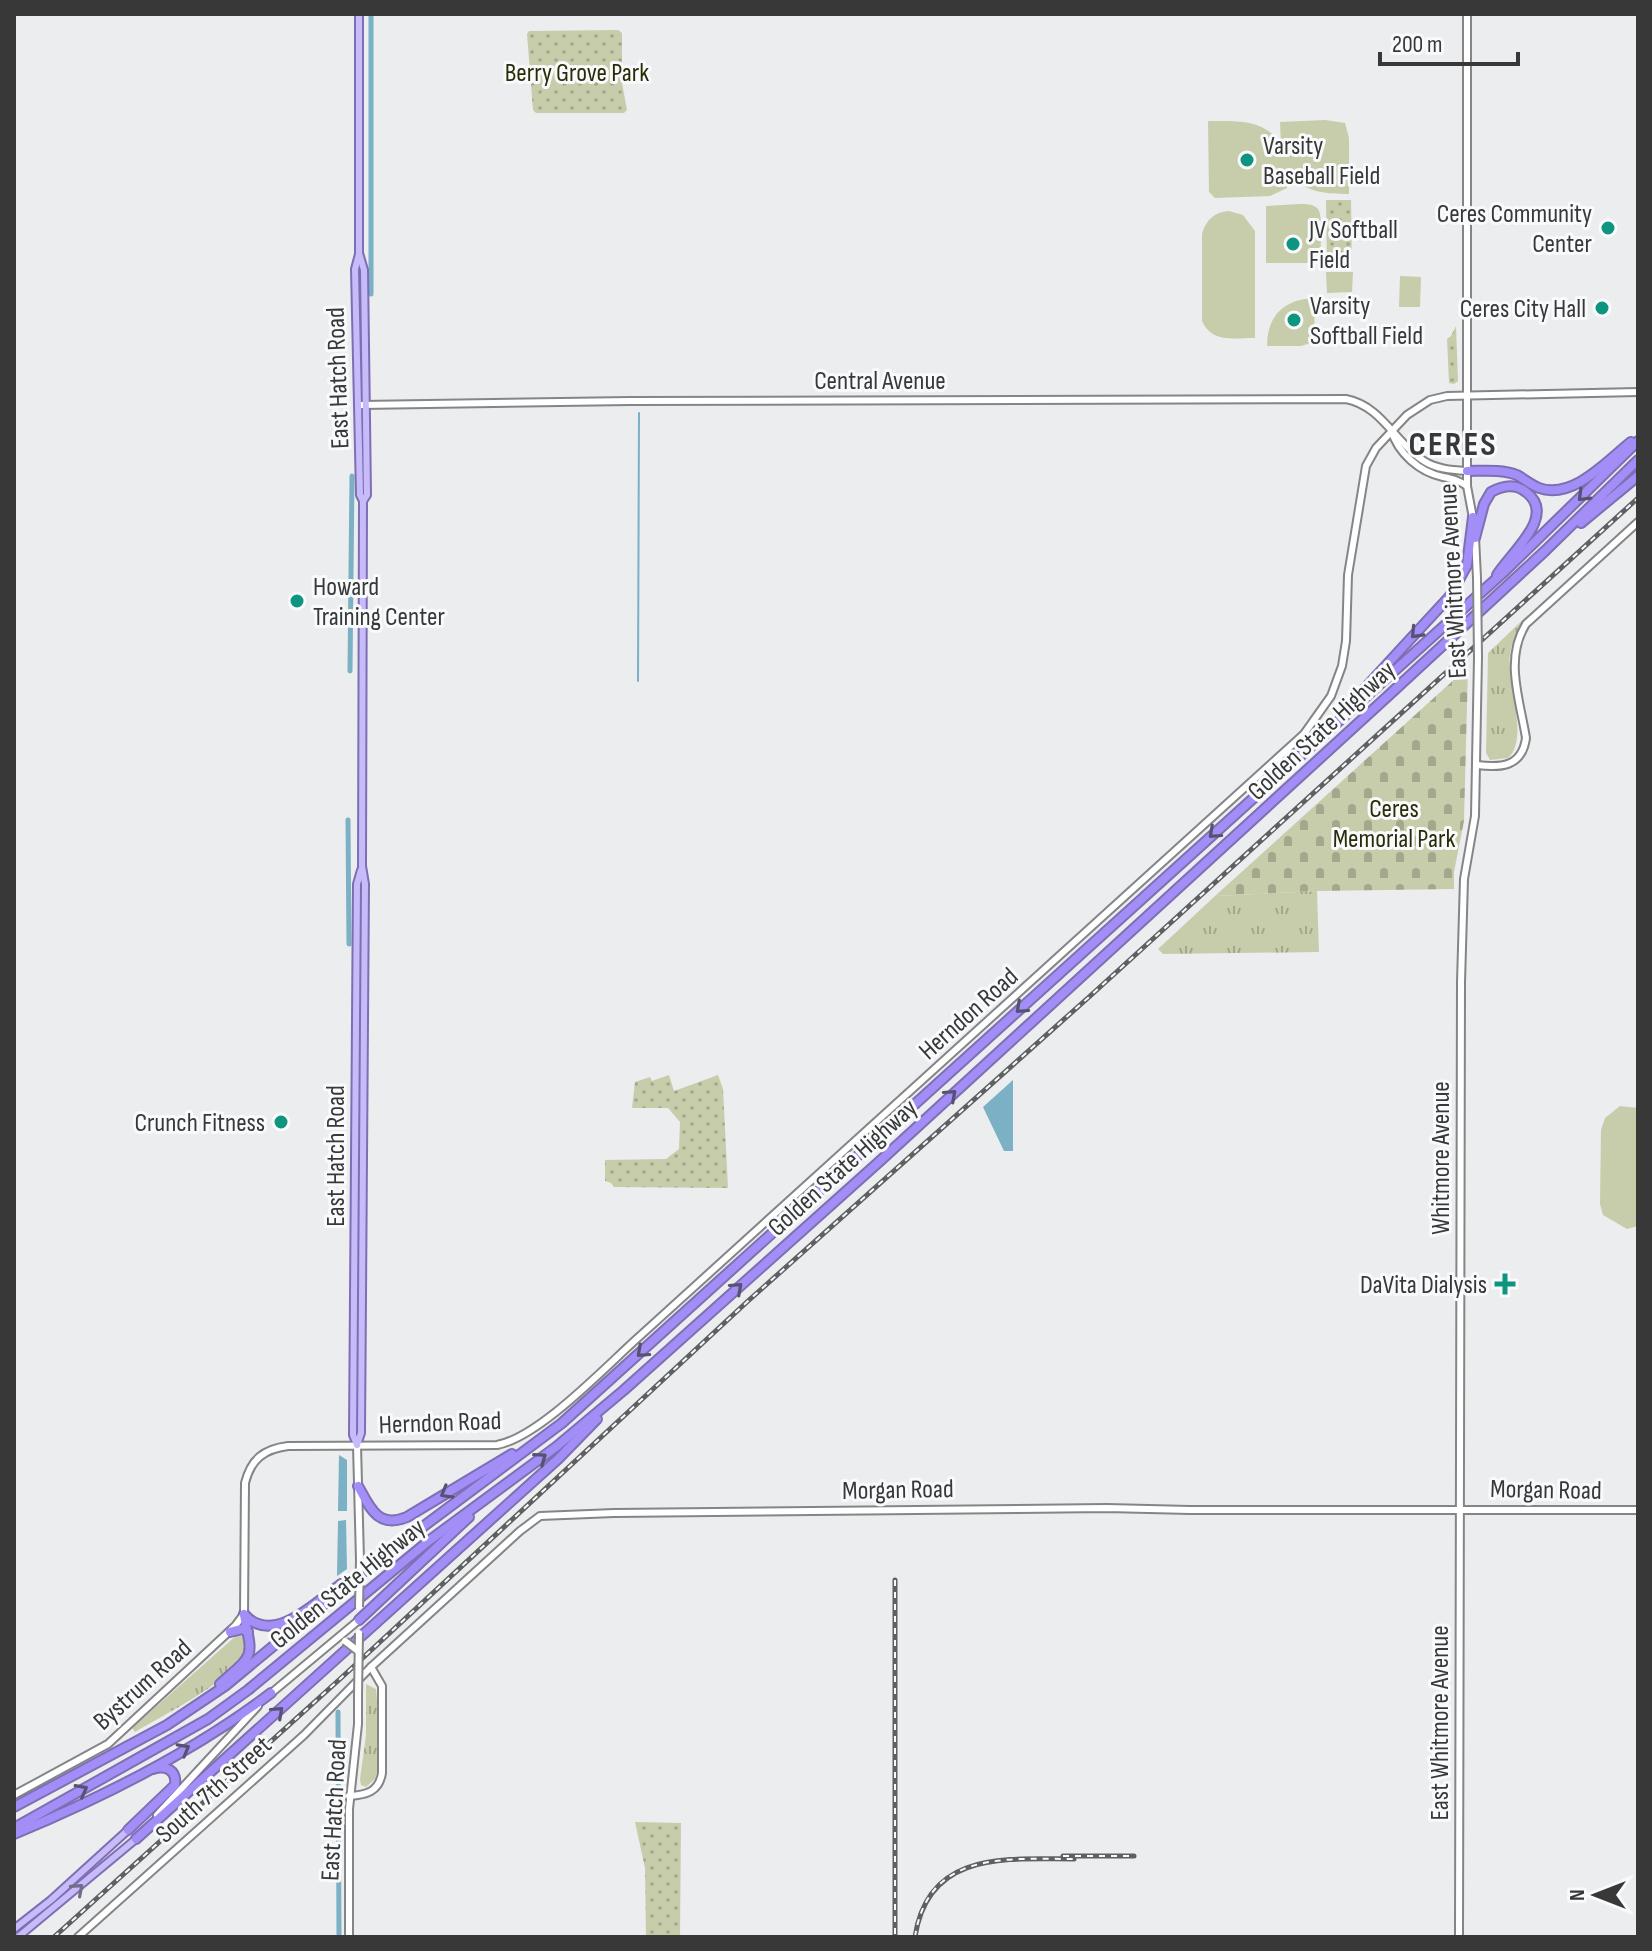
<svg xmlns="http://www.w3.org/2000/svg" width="1652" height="1951" font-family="'Sofia Sans Condensed',sans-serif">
	<defs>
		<pattern id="grass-tufts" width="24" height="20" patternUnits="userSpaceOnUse" patternTransform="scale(2)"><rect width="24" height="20" fill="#c7cdab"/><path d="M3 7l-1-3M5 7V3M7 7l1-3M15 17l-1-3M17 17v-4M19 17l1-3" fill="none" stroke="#a3a78c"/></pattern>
		<pattern id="cemetery-stones" width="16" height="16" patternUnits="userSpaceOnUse" patternTransform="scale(2)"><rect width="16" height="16" fill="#c7cdab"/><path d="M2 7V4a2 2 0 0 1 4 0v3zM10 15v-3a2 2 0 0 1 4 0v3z" fill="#a3a78c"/></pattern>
		<pattern id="park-dots" width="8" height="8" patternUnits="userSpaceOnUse" patternTransform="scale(2)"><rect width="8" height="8" fill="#c7cdab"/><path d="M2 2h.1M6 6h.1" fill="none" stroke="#a3a78c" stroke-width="1.8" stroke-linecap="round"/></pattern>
	</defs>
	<rect width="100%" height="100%" fill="#ebedee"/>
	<!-- grass -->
	<g fill="url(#grass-tufts)">
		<path d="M1529,614C1519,626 1513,638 1510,653C1506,681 1530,739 1508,758L1490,760L1486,753L1488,653Z"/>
		<polygon points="1317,891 1319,952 1163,954 1158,949 1215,896"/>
		<path d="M238,1634L245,1637C246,1643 247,1650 244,1655C230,1682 162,1716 135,1732L132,1728Z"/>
		<polygon points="366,1684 376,1689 377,1700 377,1772 375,1779 366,1787 361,1785 360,1779 366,1735"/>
	</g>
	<!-- cemetery -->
	<polygon fill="url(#cemetery-stones)" points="1468,667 1464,821 1454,872 1454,889 1317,891 1215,896"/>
	<!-- park -->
	<g fill="url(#park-dots)">
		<polygon points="618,30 622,33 622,83 627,110 624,113 536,113 533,110 527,34 529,31"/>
		<polygon points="1326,200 1351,200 1352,268 1327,269"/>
		<polygon points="1456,326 1458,381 1454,384 1449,383 1447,339 1451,336"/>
		<polygon points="669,1075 674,1091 718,1075 723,1089 728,1188 614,1187 611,1183 605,1181 605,1160 666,1159 679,1149 680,1122 668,1108 632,1108 635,1082 650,1077 652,1081"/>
		<polygon points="635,1822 681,1823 680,1937 646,1937 645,1868"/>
	</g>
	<!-- pitch -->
	<g fill="#c7cdab">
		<path d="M1325,120L1345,123L1349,138V194C1323,194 1300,192 1286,168L1287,188L1270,196L1215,198L1209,192L1208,121C1235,121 1266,118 1281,145L1280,122Z"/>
		<path d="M1300,204C1305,204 1313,204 1317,208C1324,213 1320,250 1320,263H1266V206Z"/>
		<path d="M1229,211L1243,215L1255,231V338C1233,338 1212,343 1202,321V234C1206,220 1214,212 1229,211Z"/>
		<polygon points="1326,272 1353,272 1352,292 1327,293"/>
		<polygon points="1400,276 1421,277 1420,307 1399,307"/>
		<path d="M1315,298L1314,342L1301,346H1267C1267,316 1284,299 1315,298Z"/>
		<polygon points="1620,1106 1638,1108 1638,1226 1627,1229 1603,1215 1600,1204 1601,1130 1605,1118"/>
	</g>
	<!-- water -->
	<g fill="#7bb0c5">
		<polygon points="1013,1080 1013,1151 1004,1151 983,1107"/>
		<polygon points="339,1455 347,1460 347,1511 338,1511"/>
		<polygon points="346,1520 347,1569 337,1576 338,1521"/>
	</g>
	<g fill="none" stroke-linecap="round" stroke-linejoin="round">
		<!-- stream -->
		<polyline stroke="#7bb0c5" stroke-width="2" points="638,681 639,413"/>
		<!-- canal -->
		<g stroke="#7bb0c5" stroke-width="5">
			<polyline points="371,14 371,294"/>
			<polyline points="350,671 352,476"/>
			<polyline points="348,820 349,944"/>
			<polyline points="338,1712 339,1937"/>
		</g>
		<defs>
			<g id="secondary">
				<polyline points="1467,14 1467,486 1473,518"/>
				<path d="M361,405L630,401L1346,399C1382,406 1395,443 1424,461C1436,469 1452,470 1467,471"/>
				<path d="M1391,430C1398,453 1419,472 1443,477C1453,479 1458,480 1467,486"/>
				<polyline points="1475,537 1477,578"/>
				<path d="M1477,765C1501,768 1522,767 1526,738C1520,700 1504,659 1526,624L1638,522"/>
				<polyline points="357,1445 360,1560"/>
				<polyline points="269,1695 359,1620"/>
				<path d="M14,1795L108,1744L235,1626L244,1614L245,1483C251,1459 264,1449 288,1446L497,1445C540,1437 607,1365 641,1335L1304,734L1331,696L1342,666L1346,641L1348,575L1366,466L1376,448L1407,415L1430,400L1447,396L1638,392"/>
				<path d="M349,1796C366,1795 379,1792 382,1773V1686L371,1667"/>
				<polyline points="157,1815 258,1706"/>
				<polyline points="78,1937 304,1735 371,1667 520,1531 540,1516 614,1513 1107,1508 1190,1510 1638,1510"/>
				<polyline points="349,1937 349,1809 358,1724 358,1696"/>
				<polyline points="1459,1937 1461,982 1464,879 1475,816 1478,657"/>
			</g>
			<g id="primary">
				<polyline points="359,254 355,269 360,495 363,501"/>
				<polyline points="357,1445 361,1433 365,884 362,866 363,501 367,495 364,270 359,253 359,14"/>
				<polyline points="357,1445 353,1435 357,884 361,870"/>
				<polyline points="14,1929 51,1900 128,1830"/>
				<polyline points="18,1937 136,1839"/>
			</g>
			<g id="highway">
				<path d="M1467,471C1483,471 1501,469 1517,475C1524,479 1531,485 1539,488C1573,500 1607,461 1631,442"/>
				<polyline points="1581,523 1638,476"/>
				<path d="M1475,538L1484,504L1491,492C1502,486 1515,483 1526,492C1558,516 1510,553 1497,575"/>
				<polyline points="1344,711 1450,596 1467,565 1473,517"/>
				<path d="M358,1486C370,1508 378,1529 407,1517L512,1454"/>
				<path d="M244,1614C272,1647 316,1602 341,1584"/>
				<polyline points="359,1620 469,1517"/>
				<polyline points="230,1632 242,1629 248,1632"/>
				<path d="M220,1684C255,1653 253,1659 244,1615"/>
				<polyline points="14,1807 167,1725 225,1686 369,1567 562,1423 1506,570 1638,441"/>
				<polyline points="14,1828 208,1719 248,1690 430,1540 556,1447 624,1390 880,1161 1389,695 1546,550 1638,460"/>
				<path d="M128,1830L175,1785C177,1770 166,1765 153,1769"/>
				<path d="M14,1834C101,1798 196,1750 271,1693"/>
				<polyline points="136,1839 558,1459 597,1419"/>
			</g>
		</defs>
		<!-- secondary casing -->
		<use href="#secondary" stroke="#848586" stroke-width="10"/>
		<!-- primary casing -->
		<use href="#primary" stroke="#7e6fb4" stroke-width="10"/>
		<!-- highway casing -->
		<use href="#highway" stroke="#7e6fb4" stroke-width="12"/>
		<!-- secondary -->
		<use href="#secondary" stroke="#fff" stroke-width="6"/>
		<!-- primary -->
		<use href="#primary" stroke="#c8bbfa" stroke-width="6"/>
		<!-- highway -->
		<use href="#highway" stroke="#a38df7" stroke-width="8"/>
		<defs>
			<g id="rail">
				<polyline points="895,1580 895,1937"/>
				<polyline points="1063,1856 1134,1856"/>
				<polyline points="54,1937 340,1679 748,1301 1089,997 1638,498"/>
				<path d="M915,1937C928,1850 1007,1859 1074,1859"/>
			</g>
		</defs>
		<!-- rail casing -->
		<use href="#rail" stroke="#5f6061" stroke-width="5"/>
		<!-- rail -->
		<use href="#rail" stroke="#f9fafb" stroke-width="2" stroke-dasharray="6" stroke-linecap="butt"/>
		<defs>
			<g id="secondary-bridge">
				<polyline points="1477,578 1478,657"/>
				<polyline points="359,1607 360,1560"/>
				<polyline points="345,1641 358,1651"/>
				<polyline points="358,1696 359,1633"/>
			</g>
		</defs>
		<!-- secondary-bridge casing -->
		<use href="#secondary-bridge" stroke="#848586" stroke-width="10" stroke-linecap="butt"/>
		<!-- secondary-bridge -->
		<use href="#secondary-bridge" stroke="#fff" stroke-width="6"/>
	</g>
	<!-- one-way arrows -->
	<defs><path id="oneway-chevron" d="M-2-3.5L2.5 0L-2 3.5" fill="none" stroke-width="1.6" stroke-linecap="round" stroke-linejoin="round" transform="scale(2)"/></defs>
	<g stroke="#585272">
		<use href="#oneway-chevron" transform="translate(1583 496) rotate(135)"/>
		<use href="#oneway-chevron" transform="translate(1416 633) rotate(133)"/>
		<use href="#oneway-chevron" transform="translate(1214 833) rotate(138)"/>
		<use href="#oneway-chevron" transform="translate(1021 1008) rotate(138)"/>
		<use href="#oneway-chevron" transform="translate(951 1095) rotate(-42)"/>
		<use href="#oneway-chevron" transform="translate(737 1288) rotate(-42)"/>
		<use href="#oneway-chevron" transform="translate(642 1352) rotate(138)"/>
		<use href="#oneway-chevron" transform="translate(541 1458) rotate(-36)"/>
		<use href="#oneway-chevron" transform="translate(446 1493) rotate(150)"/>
		<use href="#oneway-chevron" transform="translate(278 1712) rotate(-42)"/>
		<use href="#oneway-chevron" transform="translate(184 1749) rotate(-29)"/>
		<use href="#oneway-chevron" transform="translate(82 1790) rotate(-28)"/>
	</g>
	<use stroke="#726c86" href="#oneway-chevron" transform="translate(78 1889) rotate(-41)"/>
	<!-- markers -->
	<g fill="#0e9580" stroke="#f9fafb" stroke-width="3">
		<circle cx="1247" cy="160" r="8"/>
		<circle cx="1608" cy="228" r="8"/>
		<circle cx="1293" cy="244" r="8"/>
		<circle cx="1602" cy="308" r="8"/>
		<circle cx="1294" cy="320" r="8"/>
		<circle cx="297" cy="601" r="8"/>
		<circle cx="281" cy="1122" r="8"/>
		<path d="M1501 1272h8v8h8v8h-8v8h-8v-8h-8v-8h8z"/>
	</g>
	<g text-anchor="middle" stroke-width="6" stroke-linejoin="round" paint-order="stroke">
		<!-- park labels -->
		<g font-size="26" fill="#282d08" stroke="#f9fafb">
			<text x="577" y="81">Berry Grove Park</text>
			<text x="1394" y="817">Ceres<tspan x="1394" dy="30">Memorial Park</tspan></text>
		</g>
		<!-- poi labels -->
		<g font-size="26" fill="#383839" stroke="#f9fafb" text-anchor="start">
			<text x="1263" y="154">Varsity<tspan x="1263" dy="30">Baseball Field</tspan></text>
			<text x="1592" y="222" text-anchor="end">Ceres Community<tspan x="1592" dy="30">Center</tspan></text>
			<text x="1309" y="238">JV Softball<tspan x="1309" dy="30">Field</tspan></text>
			<text x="1310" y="314">Varsity<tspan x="1310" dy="30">Softball Field</tspan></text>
			<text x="1586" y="317" text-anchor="end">Ceres City Hall</text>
			<text x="313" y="595">Howard<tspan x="313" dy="30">Training Center</tspan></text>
			<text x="265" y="1131" text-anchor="end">Crunch Fitness</text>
			<text x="1487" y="1293" text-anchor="end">DaVita Dialysis</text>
		</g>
		<!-- street labels -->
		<g font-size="26" fill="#383839" stroke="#f9fafb">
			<text transform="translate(337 378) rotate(-92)" y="9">East Hatch Road</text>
			<text x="880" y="389">Central Avenue</text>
			<text transform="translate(1452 581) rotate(-93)" y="9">East Whitmore Avenue</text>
			<text transform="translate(1321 730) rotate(-43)" y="9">Golden State Highway</text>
			<text transform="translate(968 1013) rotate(-42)" y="9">Herndon Road</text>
			<text transform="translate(335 1156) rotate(-90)" y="9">East Hatch Road</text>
			<text transform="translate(1440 1158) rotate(-90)" y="9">Whitmore Avenue</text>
			<text transform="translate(842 1167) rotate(-42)" y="9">Golden State Highway</text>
			<text transform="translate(440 1422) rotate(-2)" y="9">Herndon Road</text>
			<text transform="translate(898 1489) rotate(-1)" y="9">Morgan Road</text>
			<text transform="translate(1546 1489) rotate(1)" y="9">Morgan Road</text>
			<text transform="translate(347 1583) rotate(-39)" y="9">Golden State Highway</text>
			<text transform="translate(142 1684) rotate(-42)" y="9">Bystrum Road</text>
			<text transform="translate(1439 1723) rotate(-90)" y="9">East Whitmore Avenue</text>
			<text transform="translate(213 1789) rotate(-42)" y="9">South 7th Street</text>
			<text transform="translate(333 1810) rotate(-87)" y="9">East Hatch Road</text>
		</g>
		<!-- district labels -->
		<g font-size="34" font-weight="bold" letter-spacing="2" fill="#383839" stroke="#f9fafb">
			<text x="1453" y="455">CERES</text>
		</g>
	</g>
	<!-- border -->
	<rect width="1652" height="1951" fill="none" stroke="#383839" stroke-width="32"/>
	<!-- north arrow -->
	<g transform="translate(1596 1895) rotate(270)" stroke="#f9fafb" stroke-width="6" paint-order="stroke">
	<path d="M0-6L14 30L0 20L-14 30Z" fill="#383839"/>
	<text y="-12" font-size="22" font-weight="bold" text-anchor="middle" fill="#383839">N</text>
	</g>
	<!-- scale -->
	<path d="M1380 52v12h138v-12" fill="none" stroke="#383839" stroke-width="4"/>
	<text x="1392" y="52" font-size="24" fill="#383839" stroke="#f9fafb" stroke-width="6" paint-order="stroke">200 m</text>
</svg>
